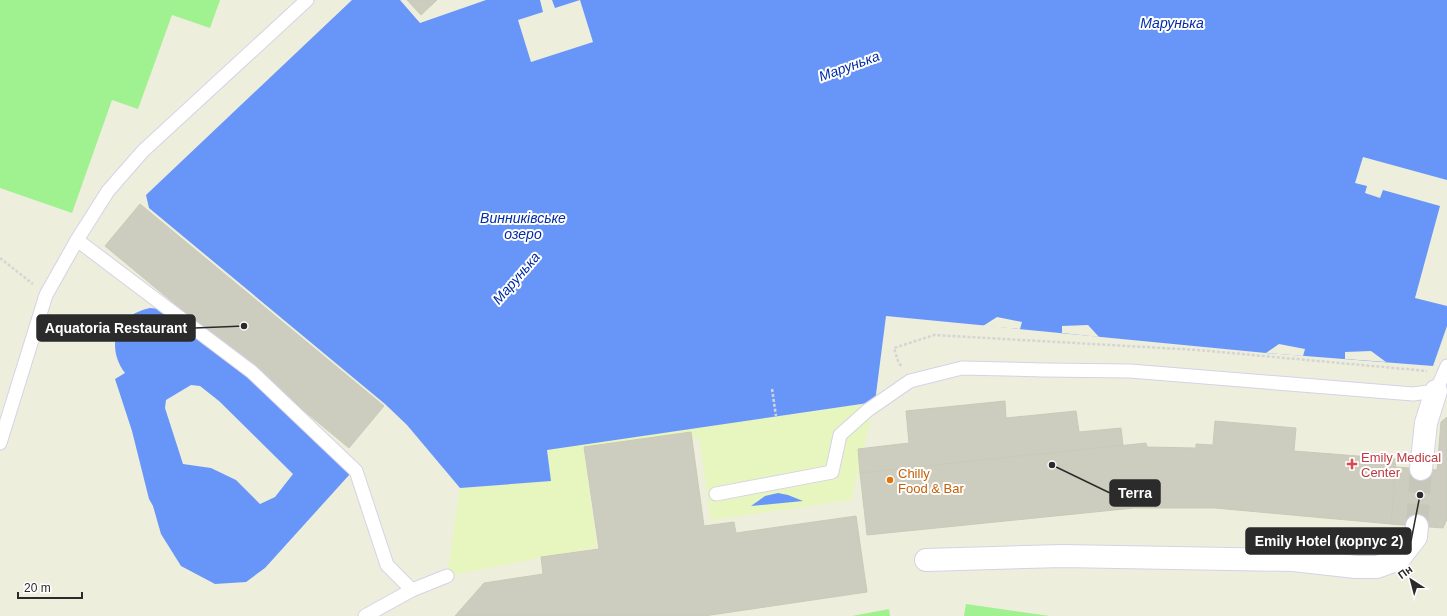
<svg xmlns="http://www.w3.org/2000/svg" width="1447" height="616" font-family="Arial,sans-serif">
	<rect width="100%" height="100%" fill="#eed"/>
	<!-- sand -->
	<polygon fill="#e7f5be" points="875,402 851,500 711,520 699,437 584,453 597,547 447,576 460,488 551,481 546,450"/>
	<!-- pitch -->
	<g fill="#a0f190">
		<polygon points="0,0 220,0 210,28 172,15 138,109 112,100 72,213 0,188"/>
		<polygon points="966,604 1050,616 964,616"/>
		<polygon points="889,609 890,616 852,616"/>
	</g>
	<!-- water -->
	<g fill="#6896f8" fill-rule="evenodd">
		<polygon points="352,0 400,0 420,23 486,0 1447,0 1447,326 1433,366 1266,353 886,316 875,402 547,450 551,481 460,488 407,425 385,404 149,208 146,195"/>
		<path d="M150,308L160,309L196,327L350,474L265,568L246,582L215,584L181,566L161,534L153,506L149,499L132,431L115,379L125,373C105,346 116,315 150,308ZM191,385L200,386L219,401L293,474L275,497L260,504L236,480L211,468L183,464L165,408L166,400Z"/>
		<polygon points="778,493 788,495 803,501 751,506 765,496"/>
	</g>
	<!-- pier -->
	<g fill="#eed">
		<polygon points="540,0 552,0 555,8 580,0 593,42 531,62 518,20 543,12"/>
		<polygon points="1363,157 1447,180 1447,306 1415,298 1440,206 1383,190 1380,198 1365,193 1367,186 1355,183"/>
		<polygon points="997,317 1022,322 1020,329 983,326"/>
		<polygon points="1088,325 1099,337 1062,333 1062,326"/>
		<polygon points="1279,344 1305,349 1303,356 1266,353"/>
		<polygon points="1371,351 1386,362 1345,359 1345,352"/>
	</g>
	<!-- building -->
	<g fill="#cccdbf" stroke="#c9cab6">
		<polygon points="407,0 437,0 421,15"/>
		<polygon points="140,204 384,406 349,448 105,246"/>
		<polygon points="1005,401 1006,418 1076,411 1079,432 1121,428 1123,445 860,473 858,449 909,443 906,411"/>
		<polygon points="1447,417 1447,519 1443,528 1391,524 1396,467 1437,470 1441,422"/>
		<polygon points="1215,421 1296,428 1294,451 1396,459 1391,524 1215,508 1134,508 867,535 860,473 1146,443 1147,447 1196,448 1196,444 1213,445"/>
		<polygon points="691,432 704,526 734,522 736,533 856,516 867,592 704,616 455,616 484,583 543,574 541,557 599,549 584,447"/>
	</g>
	<g fill="none" stroke-linecap="round" stroke-linejoin="round">
		<!-- street-tunnel -->
		<polyline stroke="#c7c7b9" stroke-width="22" stroke-dasharray="22 11" stroke-linecap="butt" points="1417,526 1421,469"/>
		<defs>
			<g id="lane">
				<polyline points="307,0 143,151 108,191 77,240 252,372 356,471 387,565 412,590 447,576"/>
				<polyline points="0,443 46,295 77,240"/>
				<polyline points="716,494 832,472 840,435 868,410 910,381 962,368 1044,370 1130,371 1413,394 1436,391 1447,366"/>
				<polyline points="365,616 412,590"/>
			</g>
			<g id="street">
				<polyline points="1421,469 1426,423 1436,391"/>
				<polyline points="926,560 1062,556 1293,560 1356,567 1377,567 1399,559 1416,537 1417,526"/>
			</g>
		</defs>
		<!-- lane casing -->
		<use href="#lane" stroke="#d6d2e5" stroke-width="15"/>
		<!-- street casing -->
		<use href="#street" stroke="#d6d2e5" stroke-width="24"/>
		<!-- path -->
		<g stroke="#d5d5d5" stroke-width="2.5" stroke-dasharray="3 2" stroke-linecap="butt">
			<polyline points="0,258 33,284"/>
			<polyline points="901,366 898,361 894,348 934,335 1198,350 1427,371"/>
			<polyline points="772,389 776,416"/>
		</g>
		<!-- lane -->
		<use href="#lane" stroke="#fff" stroke-width="13"/>
		<!-- street -->
		<use href="#street" stroke="#fff" stroke-width="22"/>
	</g>
	<!-- markers -->
	<path fill="#e0444e" stroke="#fff" stroke-width="1.5" d="M1350 458h4v4h4v4h-4v4h-4v-4h-4v-4h4z"/>
	<circle fill="#e8710a" stroke="#fff" stroke-width="1.5" cx="890" cy="480" r="4"/>
	<g text-anchor="middle" stroke-width="4" stroke-linejoin="round" paint-order="stroke">
		<!-- health labels -->
		<g font-size="13" fill="#be3a42" stroke="#fff" text-anchor="start">
			<text x="1361" y="462">Emily Medical<tspan x="1361" dy="15">Center</tspan></text>
		</g>
		<!-- food labels -->
		<g font-size="13" fill="#c56008" stroke="#fff" text-anchor="start">
			<text x="898" y="478">Chilly<tspan x="898" dy="15">Food &amp; Bar</tspan></text>
		</g>
		<!-- water labels -->
		<g font-size="14" font-style="italic" fill="#032ba8" stroke="#fff">
			<text x="1172" y="28">Марунька</text>
			<text transform="translate(849 66) rotate(-20)" y="5">Марунька</text>
			<text x="523" y="223">Винниківське<tspan x="523" dy="16">озеро</tspan></text>
			<text transform="translate(516 278) rotate(-49)" y="5">Марунька</text>
		</g>
	</g>
	<!-- callouts -->
	<path fill="none" stroke="#2b2b2b" stroke-width="1.5" d="M244 326L195 328M1052 465L1110 493M1420 495L1411 541"/>
	<g fill="#2b2b2b" stroke="#fff" stroke-width="1.5">
		<circle cx="244" cy="326" r="4"/>
		<circle cx="1052" cy="465" r="4"/>
		<circle cx="1420" cy="495" r="4"/>
	</g>
	<g fill="#2b2b2b" stroke="#2b2b2b" stroke-width="1.5">
		<rect x="37" y="315" width="158" height="26" rx="4"/>
		<rect x="1110" y="480" width="50" height="26" rx="4"/>
		<rect x="1246" y="528" width="165" height="26" rx="4"/>
	</g>
	<g font-size="14" text-anchor="middle" font-weight="bold" fill="#fff">
		<text x="116" y="333">Aquatoria Restaurant</text>
		<text x="1135" y="498">Terra</text>
		<text x="1329" y="546">Emily Hotel (корпус 2)</text>
	</g>
	<!-- north arrow -->
	<g transform="translate(1411 580) rotate(324)" stroke="#ffffff" stroke-width="3" paint-order="stroke">
	<path d="M0-3L7 15L0 10L-7 15Z" fill="#2b2b2b"/>
	<text y="-6" font-size="11" font-weight="bold" text-anchor="middle" fill="#2b2b2b">Пн</text>
	</g>
	<!-- scale -->
	<path d="M18 592v6h64v-6" fill="none" stroke="#2b2b2b" stroke-width="2"/>
	<text x="24" y="592" font-size="12" fill="#2b2b2b" stroke="#ffffff" stroke-width="3" paint-order="stroke">20 m</text>
</svg>
